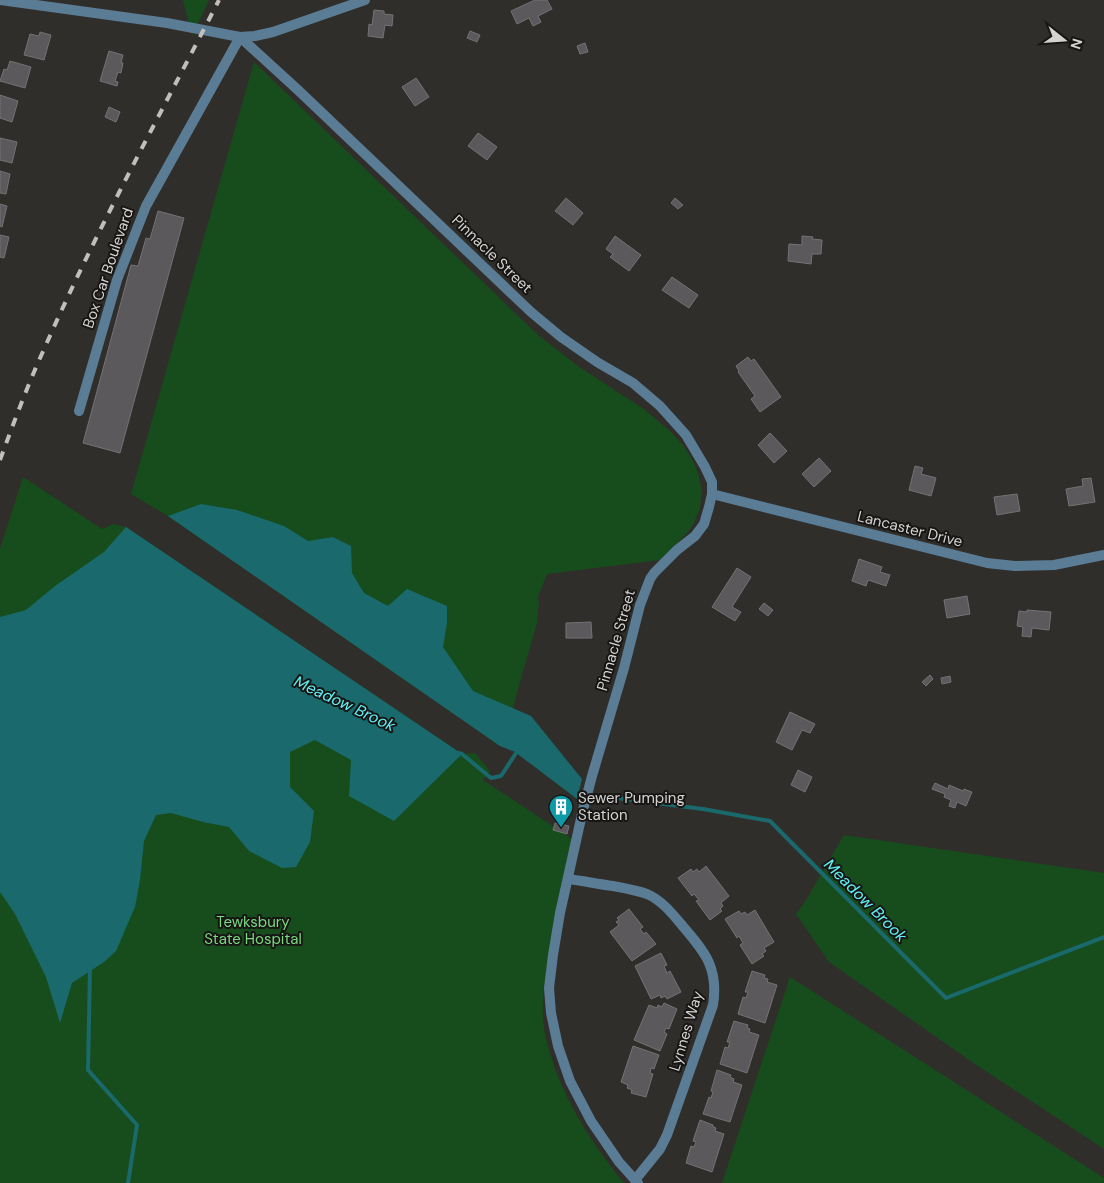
<svg xmlns="http://www.w3.org/2000/svg" width="1104" height="1183" font-family="'DM Sans',sans-serif">
	<rect width="100%" height="100%" fill="#302e2a"/>
	<!-- green -->
	<g fill="#174d1d">
		<polygon points="183,0 209,0 192,36"/>
		<polygon points="254,62 538,335 578,366 645,410 669,430 683,445 692,459 698,473 702,490 700,508 693,525 685,535 660,560 547,574 537,599 539,601 537,623 516,696 509,727 500,746 168,516 131,494"/>
		<path d="M23,477L102,529L113,524L126,527L462,754L475,753L490,771L483,780L574,840L544,986C543,1000 542,1014 544,1028C546,1042 551,1056 555,1069C571,1111 595,1148 624,1183H0V549Z"/>
		<polygon points="844,835 1104,873 1104,1149 972,1062 829,962 796,914 806,900"/>
		<polygon points="790,977 1104,1178 1104,1183 722,1183"/>
	</g>
	<!-- water -->
	<g fill="#1a696c">
		<polygon points="201,504 237,510 284,526 308,541 333,537 351,546 352,573 364,593 388,606 407,589 447,606 447,623 443,647 473,691 531,716 582,779 577,799 515,752 500,746 168,516"/>
		<polygon points="126,527 462,754 394,821 349,796 351,760 315,740 290,752 290,787 314,811 310,842 296,867 282,868 249,851 229,827 203,822 171,813 156,815 144,841 140,880 135,907 116,951 104,962 72,983 60,1023 46,977 15,914 0,892 0,617 26,610 55,586 104,552"/>
	</g>
	<g fill="none" stroke-linecap="round" stroke-linejoin="round">
		<!-- stream -->
		<g stroke="#1a696c" stroke-width="4">
			<polyline points="458,753 462,754 491,778 501,776 518,750"/>
			<polyline points="601,796 703,809 770,821 946,998 1104,937"/>
			<polyline points="90,967 88,1070 137,1125 128,1183"/>
		</g>
	</g>
	<!-- building -->
	<g fill="#5c595d" stroke="#757276">
		<polygon points="535,0 547,0 552,9 538,16 541,22 533,26 529,18 517,24 511,11"/>
		<polygon points="374,10 384,11 384,14 393,15 392,26 385,25 383,38 368,36 369,24 372,25"/>
		<polygon points="470,31 480,35 477,42 467,38"/>
		<polygon points="40,32 51,35 44,60 24,55 30,34 39,36"/>
		<polygon points="585,43 588,52 580,54 577,46"/>
		<polygon points="109,51 123,55 121,63 123,63 121,73 118,72 115,81 118,82 117,86 100,81"/>
		<polygon points="10,61 31,67 25,88 0,81 4,69 7,70"/>
		<polygon points="416,78 429,97 415,106 402,87"/>
		<polygon points="0,95 18,101 12,122 0,118"/>
		<polygon points="109,107 120,112 116,122 105,117"/>
		<polygon points="478,133 497,147 487,160 468,146"/>
		<polygon points="0,138 17,142 12,163 0,160"/>
		<polygon points="0,171 10,174 6,194 0,193"/>
		<polygon points="566,198 583,213 573,225 555,211"/>
		<polygon points="675,198 683,205 678,209 671,203"/>
		<polygon points="0,204 7,206 2,227 0,226"/>
		<polygon points="158,211 184,218 120,453 83,443 131,265 138,266 146,238 150,239"/>
		<polygon points="0,235 9,237 4,258 0,257"/>
		<polygon points="615,236 641,255 629,271 610,257 613,254 606,249"/>
		<polygon points="802,236 813,237 812,239 822,240 821,254 812,254 811,264 788,261 789,244 802,245"/>
		<polygon points="672,277 698,295 689,308 662,290"/>
		<polygon points="748,357 751,361 754,359 781,397 760,412 751,399 755,396 738,372 739,371 736,366"/>
		<polygon points="770,433 787,451 774,463 758,445"/>
		<polygon points="819,458 831,471 814,487 802,474"/>
		<polygon points="915,466 923,468 921,474 936,478 931,496 909,490"/>
		<polygon points="1091,478 1095,502 1069,506 1066,489 1083,486 1082,479"/>
		<polygon points="1017,494 1020,511 997,515 994,497"/>
		<polygon points="859,559 882,567 880,572 890,575 886,586 868,580 866,586 852,581"/>
		<polygon points="737,568 751,577 732,607 741,612 735,621 712,607"/>
		<polygon points="967,596 970,614 947,618 944,600"/>
		<polygon points="764,603 773,610 768,616 759,609"/>
		<polygon points="1027,610 1051,612 1049,630 1032,628 1031,637 1022,636 1023,627 1017,626 1019,611 1027,612"/>
		<polygon points="591,622 592,638 566,638 566,623"/>
		<polygon points="930,675 933,679 926,686 922,682"/>
		<polygon points="950,676 951,682 942,684 941,678"/>
		<polygon points="790,712 815,724 810,733 802,730 792,750 776,742"/>
		<polygon points="798,770 812,777 805,792 791,785"/>
		<polygon points="935,783 948,789 949,785 963,791 964,789 972,792 966,806 957,802 955,808 949,806 951,800 944,797 945,794 932,789"/>
		<polygon points="555,823 569,826 567,834 553,830"/>
		<polygon points="706,866 729,896 721,903 723,906 720,909 722,911 710,920 696,901 699,900 694,894 692,896 678,878 691,869 693,872 697,869 699,872"/>
		<polygon points="629,909 643,927 640,929 644,934 646,932 656,944 632,961 610,932 619,925 616,922 619,920 617,918"/>
		<polygon points="755,910 774,942 764,948 766,951 762,954 764,956 752,964 740,945 743,943 739,936 737,938 725,919 739,911 741,914 745,912 747,915"/>
		<polygon points="661,953 667,965 664,966 667,973 670,971 681,992 667,999 665,996 661,998 660,995 651,999 635,966"/>
		<polygon points="752,971 765,975 764,978 768,979 767,982 777,985 765,1023 738,1014 743,997 746,998 748,992 745,992"/>
		<polygon points="664,1003 677,1009 669,1029 666,1028 664,1032 667,1034 660,1051 634,1040 649,1005 657,1008 658,1005 662,1007"/>
		<polygon points="734,1021 748,1025 747,1028 750,1029 749,1032 759,1035 747,1073 720,1064 725,1047 728,1048 730,1042 727,1042"/>
		<polygon points="633,1046 659,1055 654,1069 651,1068 650,1073 653,1074 646,1097 631,1093 632,1090 627,1088 628,1085 621,1082"/>
		<polygon points="717,1070 731,1075 730,1077 734,1079 733,1082 742,1085 730,1122 703,1114 709,1097 711,1098 713,1092 711,1091"/>
		<polygon points="700,1120 713,1125 713,1127 716,1128 715,1131 724,1134 712,1172 686,1163 691,1146 694,1147 696,1142 693,1141"/>
	</g>
	<g fill="none" stroke-linecap="round" stroke-linejoin="round">
		<!-- minor -->
		<g stroke="#5a7c95" stroke-width="10">
			<polyline points="79,411 117,280 146,206 240,37"/>
			<polyline points="712,494 987,563 1015,566 1054,565 1104,555"/>
			<path d="M568,879C583,881 598,884 613,886C624,888 636,890 647,894C661,900 671,912 681,924C704,951 719,967 713,1005L667,1135L660,1149L635,1180"/>
		</g>
		<!-- tertiary -->
		<g stroke="#5a7c95" stroke-width="10">
			<polyline points="0,0 167,23 240,37 255,36 273,32 365,0"/>
			<polyline points="240,37 298,90 531,312 561,337 597,362 633,383 660,406 686,435 705,467 712,482 712,494 709,507 704,524 695,536 677,550 654,573 650,579 640,605 624,668 592,776 582,814 560,913 553,955 549,988 551,1013 558,1046 570,1081 591,1121 619,1162 638,1183"/>
		</g>
		<!-- rail -->
		<path stroke="#c1bfbc" stroke-width="4" stroke-dasharray="9 9" stroke-linecap="butt" d="M0,460C14,422 28,384 45,347C97,229 160,115 219,0"/>
	</g>
	<!-- icons -->
	<defs>
		<symbol id="building-pin" viewBox="-11 -11 22 30"><path d="M0 17L-7.5 6A9.5 9.5 0 1 1 7.5 6Z" fill="#0f9aa8" stroke="#171614"/><path d="M-4-6H4V6H1V3H-1V6H-4ZM-2.5-4.3h1.7v1.8h-1.7ZM.8-4.3h1.7v1.8H.8ZM-2.5-1h1.7V.8h-1.7ZM.8-1h1.7V.8H.8Z" fill="#fff"/></symbol>
	</defs>
	<g fill-rule="evenodd">
		<use href="#building-pin" x="547" y="793" width="28" height="38"/>
	</g>
	<g text-anchor="middle" stroke-width="4" stroke-linejoin="round" paint-order="stroke">
		<!-- street labels -->
		<g font-size="15" fill="#d5d3d1" stroke="#171614">
			<text transform="translate(492 254) rotate(44)" y="5">Pinnacle Street</text>
			<text transform="translate(108 268) rotate(-71)" y="5">Box Car Boulevard</text>
			<text transform="translate(910 529) rotate(14)" y="5">Lancaster Drive</text>
			<text transform="translate(616 640) rotate(-74)" y="5">Pinnacle Street</text>
			<text transform="translate(686 1031) rotate(-73)" y="5">Lynnes Way</text>
		</g>
		<!-- poi labels -->
		<g font-size="15" fill="#d5d3d1" stroke="#171614" text-anchor="start">
			<text x="578" y="803">Sewer Pumping<tspan x="578" dy="17">Station</tspan></text>
		</g>
		<!-- park labels -->
		<g font-size="15" fill="#7ad880" stroke="#171614">
			<text x="253" y="927">Tewksbury<tspan x="253" dy="17">State Hospital</tspan></text>
		</g>
		<!-- water labels -->
		<g font-size="16" font-style="italic" fill="#61eff4" stroke="#171614">
			<text transform="translate(345 703) rotate(25)" y="6">Meadow Brook</text>
			<text transform="translate(866 900) rotate(45)" y="6">Meadow Brook</text>
		</g>
	</g>
	<!-- north arrow -->
	<g transform="translate(1064 40) rotate(107)" stroke="#171614" stroke-width="4" paint-order="stroke">
	<path d="M0-4L9 19L0 12L-9 19Z" fill="#d5d3d1"/>
	<text y="-8" font-size="14" font-weight="bold" text-anchor="middle" fill="#d5d3d1">N</text>
	</g>
</svg>
